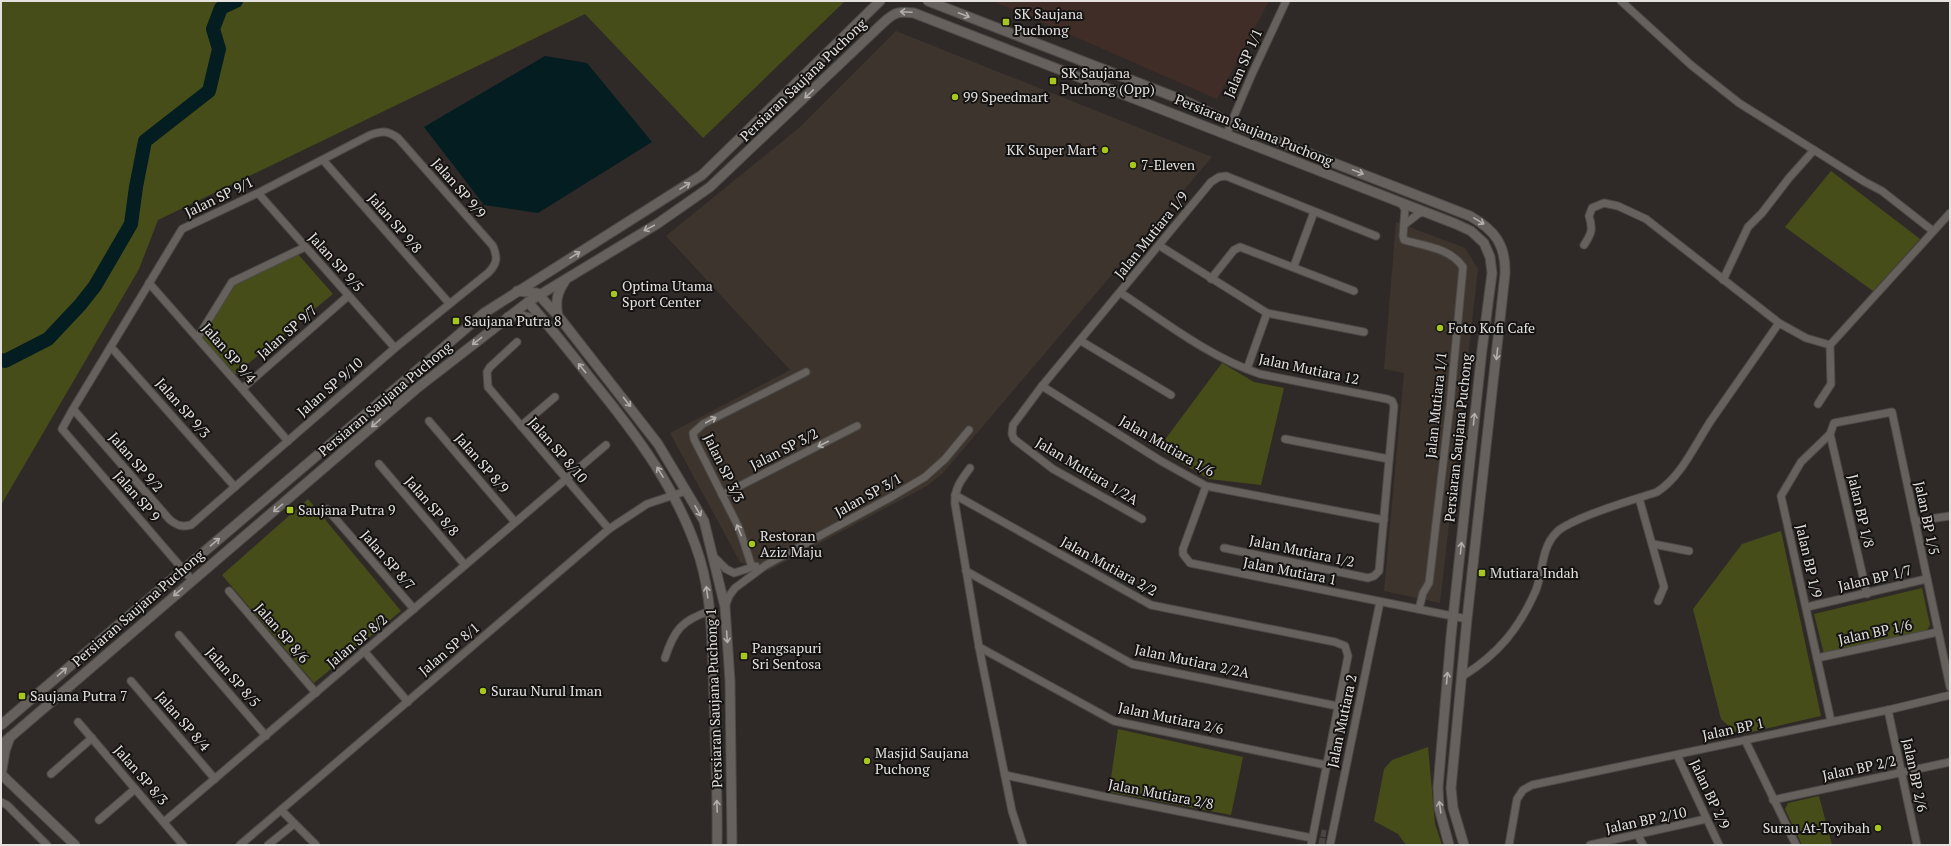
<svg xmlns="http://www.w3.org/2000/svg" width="1951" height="846" font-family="'PT Serif',serif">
	<rect width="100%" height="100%" fill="#2f2a27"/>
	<!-- built -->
	<g fill="#3d342d">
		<polygon points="896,31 1212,157 943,473 927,486 768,571 740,562 670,433 790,370 666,236 800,127"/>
		<polygon points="1396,222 1465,248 1478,269 1440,603 1384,591 1404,373 1384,369"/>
	</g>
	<!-- education -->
	<polygon fill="#402d28" points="993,1 1269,1 1217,99"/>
	<!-- green -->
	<g fill="#474d19">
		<polygon points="1,1 845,1 703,138 585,14 158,220 139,269 1,505"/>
		<polygon points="1831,171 1920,239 1873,291 1785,227"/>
		<polygon points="297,253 333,294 233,376 201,337 232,286"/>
		<polygon points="1222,363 1254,382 1284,388 1261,485 1209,479 1158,449"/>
		<polygon points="308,499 401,611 314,683 222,575"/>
		<polygon points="1781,531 1821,716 1738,735 1721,719 1693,609 1742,544"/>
		<polygon points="1922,588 1930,625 1925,633 1824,654 1814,614"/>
		<polygon points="1118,729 1243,757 1231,815 1109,792"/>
		<polygon points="1428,747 1435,824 1442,845 1406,845 1398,834 1374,821 1384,769 1392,760"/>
		<polygon points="1819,796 1832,845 1802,845 1785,809 1788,803"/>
	</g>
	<!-- water -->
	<polygon fill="#031d20" points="545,56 587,63 652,142 538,213 484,205 424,127"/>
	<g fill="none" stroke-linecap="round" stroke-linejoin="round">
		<!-- river -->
		<polyline stroke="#031d20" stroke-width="14" points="1,360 5,361 48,339 80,305 95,286 131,224 136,187 145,141 209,91 219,49 213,29 221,8 236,1"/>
		<!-- minor-tunnel -->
		<g stroke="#4a4543" stroke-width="7" stroke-dasharray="7 3.5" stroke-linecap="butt">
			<polyline points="1321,833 1326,834"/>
			<polyline points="1319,841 1325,842"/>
		</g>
		<defs>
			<g id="minor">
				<polyline points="1621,1 1691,65 1739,103 1865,182 1882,191 1933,231"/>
				<polyline points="1226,135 1252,74 1286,1"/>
				<polyline points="323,160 449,303"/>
				<polyline points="258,193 395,348"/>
				<path d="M1401,203L1405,209L1403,236L1404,240C1425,246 1450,248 1463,267L1450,405L1429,583L1423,593L1419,609"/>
				<polyline points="1404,225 1418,214 1425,212"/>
				<path d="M1584,245C1592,233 1593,229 1589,216L1592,208L1604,203L1618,206L1646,219L1779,323"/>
				<polyline points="1160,246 1267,313 1364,332"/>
				<polyline points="1294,266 1314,212"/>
				<polyline points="1211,279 1234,250 1240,247 1354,291"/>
				<polyline points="1723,280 1748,227 1762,213 1789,178 1814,150"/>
				<polyline points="149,283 288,441"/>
				<path d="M1121,293C1165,322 1209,357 1260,374L1387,399L1392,401L1394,406L1379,571L1374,576L1368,578L1224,548"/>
				<polyline points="198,337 232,282 305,247"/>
				<polyline points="1081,341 1171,395"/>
				<polyline points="517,342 490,367 487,372 488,387 609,529"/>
				<polyline points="111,347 235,487"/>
				<polyline points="1247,369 1267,313"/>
				<polyline points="1042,386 1161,461 1206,486 1384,520"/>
				<polyline points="243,388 348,296"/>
				<polyline points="1818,404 1831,384 1830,345"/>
				<path d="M73,409L170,520C178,526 182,527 191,525L395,348L488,273C497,264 498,258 493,246L398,138C387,130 382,131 370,135L258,193L182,229L73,409L62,429L192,580"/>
				<polyline points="429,421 515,522"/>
				<polyline points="521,426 555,397"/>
				<polyline points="1830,434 1867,594"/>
				<polyline points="1285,439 1389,459"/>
				<polyline points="379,464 465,565"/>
				<path d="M970,468C961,480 954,489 955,504L979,647L1012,811L1023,845"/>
				<polyline points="1206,486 1183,549 1183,554 1190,563 1467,619"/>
				<polyline points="722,495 857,426"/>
				<polyline points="955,495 1151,605 1335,642 1345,646 1348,656 1311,845"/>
				<polyline points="1639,498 1664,587 1658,601"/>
				<polyline points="327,509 414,609"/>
				<polyline points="1142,519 1053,469 1014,439 1012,434 1013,425 1042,386 1211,182 1219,177 1226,176 1376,236"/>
				<polyline points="1915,521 1950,516"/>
				<polyline points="1653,544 1689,551"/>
				<polyline points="714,557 726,569 734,573 756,566"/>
				<polyline points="752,567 739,528 694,439 693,433 703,424 806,372"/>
				<polyline points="966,571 1132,664 1337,706"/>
				<polyline points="229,591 316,693"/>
				<polyline points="725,607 729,596 735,588 766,565 893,496 925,477 945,459 969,430"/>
				<polyline points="1807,607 1926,579"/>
				<polyline points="179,635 266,736"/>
				<polyline points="979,647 1114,721 1326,765"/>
				<polyline points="364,651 408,702"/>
				<path d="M665,658C674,630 682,620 710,611"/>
				<polyline points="1817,658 1938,632"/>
				<path d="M1463,676C1498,654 1519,629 1536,590C1543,572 1541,548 1556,533C1560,528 1566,526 1571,523C1599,509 1627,502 1657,492C1682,476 1695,444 1712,419C1734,387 1757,355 1779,323L1806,338L1830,345L1950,213"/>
				<polyline points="131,681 215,779"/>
				<polyline points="1888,710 1917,845"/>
				<polyline points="1831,721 1781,496 1801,462 1830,434 1834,423 1892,412 1950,687"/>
				<polyline points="78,722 183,845"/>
				<polyline points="1745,740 1796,845"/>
				<polyline points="1677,755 1719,845"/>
				<polyline points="51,774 92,738"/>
				<polyline points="1005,775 1102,796 1312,838"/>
				<polyline points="1773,800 1950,762"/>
				<polyline points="1,802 7,805 47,845"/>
				<polyline points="281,810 316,845"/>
				<polyline points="99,820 135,789"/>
				<polyline points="164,822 606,445"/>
				<polyline points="1638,835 1643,845"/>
				<polyline points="240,845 609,529 647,504 686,491"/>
				<polyline points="268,845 294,824"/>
				<polyline points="1330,845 1380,602"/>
				<polyline points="1509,845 1517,799 1523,790 1532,785 1888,710 1950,695"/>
				<polyline points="1590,845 1706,819"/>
			</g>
			<g id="tertiary">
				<path d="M928,1L1185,101L1231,123L1470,216C1495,230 1506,245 1505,274L1467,619L1451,788L1453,808L1464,845"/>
				<polyline points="517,291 537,293 559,317 658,444 704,521 725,607 730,681 732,845"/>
				<path d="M528,302C550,327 571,353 591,379C636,434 679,491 700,559C713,603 712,651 714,697C715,746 718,796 717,845"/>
				<path d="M558,316C555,302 557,293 565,281"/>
				<polyline points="508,317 519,315 544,322"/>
				<polyline points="1,725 484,313 702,175 880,1"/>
				<path d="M1,745L416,389L528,302L657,224L710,187L884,22C895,12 899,11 914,13L1456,224L1471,231L1484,243L1490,257L1492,273L1482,350L1451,636L1438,787L1439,808L1449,845"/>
				<polyline points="1,774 75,845"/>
				<polyline points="1,775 5,751 10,737"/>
			</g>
		</defs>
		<!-- minor casing -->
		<use href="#minor" stroke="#4c4946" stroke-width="9"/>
		<!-- tertiary casing -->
		<use href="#tertiary" stroke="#4c4946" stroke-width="11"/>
		<!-- minor -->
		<use href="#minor" stroke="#66615d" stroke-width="7"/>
		<!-- tertiary -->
		<use href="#tertiary" stroke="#66615d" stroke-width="9"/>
	</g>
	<!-- one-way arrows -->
	<defs><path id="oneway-shaft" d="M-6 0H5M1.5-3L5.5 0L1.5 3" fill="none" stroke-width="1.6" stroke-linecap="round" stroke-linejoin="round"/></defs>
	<g stroke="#b2aeab">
		<use href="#oneway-shaft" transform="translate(906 12) rotate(-177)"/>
		<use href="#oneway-shaft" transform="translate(964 15) rotate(21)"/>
		<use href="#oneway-shaft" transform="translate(809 94) rotate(136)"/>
		<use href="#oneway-shaft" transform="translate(1358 172) rotate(21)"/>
		<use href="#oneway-shaft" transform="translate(685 186) rotate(-32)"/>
		<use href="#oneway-shaft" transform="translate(1479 221) rotate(31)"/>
		<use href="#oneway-shaft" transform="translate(649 228) rotate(152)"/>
		<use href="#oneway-shaft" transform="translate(575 255) rotate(-32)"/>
		<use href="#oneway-shaft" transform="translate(477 341) rotate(142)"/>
		<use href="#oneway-shaft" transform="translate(1497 354) rotate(96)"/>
		<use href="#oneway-shaft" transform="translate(582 368) rotate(-129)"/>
		<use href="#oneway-shaft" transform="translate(627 402) rotate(52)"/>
		<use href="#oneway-shaft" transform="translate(1474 419) rotate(-84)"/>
		<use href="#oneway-shaft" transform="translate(711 420) rotate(-28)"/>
		<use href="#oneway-shaft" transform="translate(376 423) rotate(139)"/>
		<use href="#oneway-shaft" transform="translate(823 444) rotate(153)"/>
		<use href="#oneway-shaft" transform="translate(660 472) rotate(-121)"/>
		<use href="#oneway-shaft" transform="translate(278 508) rotate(140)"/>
		<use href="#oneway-shaft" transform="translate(698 511) rotate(60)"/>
		<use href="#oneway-shaft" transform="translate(739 530) rotate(-112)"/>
		<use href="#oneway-shaft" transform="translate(215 542) rotate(-40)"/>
		<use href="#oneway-shaft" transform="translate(1461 548) rotate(-84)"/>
		<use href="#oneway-shaft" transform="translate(178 592) rotate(139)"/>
		<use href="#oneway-shaft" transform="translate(707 592) rotate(-98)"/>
		<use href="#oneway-shaft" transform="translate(727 637) rotate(86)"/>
		<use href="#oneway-shaft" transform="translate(62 672) rotate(-41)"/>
		<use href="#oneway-shaft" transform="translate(1447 678) rotate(-85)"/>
		<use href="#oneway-shaft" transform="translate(717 806) rotate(-92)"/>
		<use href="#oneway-shaft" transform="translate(1440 807) rotate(-98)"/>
	</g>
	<!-- markers -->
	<g fill="#a7c71e" stroke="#151312" stroke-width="1.5">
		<rect x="1002" y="18" width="8" height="8" rx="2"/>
		<rect x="1049" y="77" width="8" height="8" rx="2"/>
		<circle cx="955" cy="97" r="4"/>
		<circle cx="1105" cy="150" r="4"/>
		<circle cx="1133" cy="165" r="4"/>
		<circle cx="614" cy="294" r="4"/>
		<rect x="452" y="317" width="8" height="8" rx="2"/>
		<circle cx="1440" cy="328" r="4"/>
		<rect x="286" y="506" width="8" height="8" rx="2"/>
		<circle cx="752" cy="544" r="4"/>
		<rect x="1478" y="569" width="8" height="8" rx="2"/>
		<rect x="740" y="652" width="8" height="8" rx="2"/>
		<circle cx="483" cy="691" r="4"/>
		<rect x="18" y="692" width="8" height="8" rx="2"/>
		<circle cx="867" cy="761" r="4"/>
		<circle cx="1878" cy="828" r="4"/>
	</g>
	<g text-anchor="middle" stroke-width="4" stroke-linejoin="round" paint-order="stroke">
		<!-- poi labels -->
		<g font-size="14" fill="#e4e1df" stroke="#151312" text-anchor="start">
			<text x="1014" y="19">SK Saujana<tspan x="1014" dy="16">Puchong</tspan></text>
			<text x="1061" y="78">SK Saujana<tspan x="1061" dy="16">Puchong (Opp)</tspan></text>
			<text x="963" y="102">99 Speedmart</text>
			<text x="1097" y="155" text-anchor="end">KK Super Mart</text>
			<text x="1141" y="170">7-Eleven</text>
			<text x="622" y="291">Optima Utama<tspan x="622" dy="16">Sport Center</tspan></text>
			<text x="464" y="326">Saujana Putra 8</text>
			<text x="1448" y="333">Foto Kofi Cafe</text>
			<text x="298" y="515">Saujana Putra 9</text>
			<text x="760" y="541">Restoran<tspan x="760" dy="16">Aziz Maju</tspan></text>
			<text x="1490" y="578">Mutiara Indah</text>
			<text x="752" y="653">Pangsapuri<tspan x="752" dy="16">Sri Sentosa</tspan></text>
			<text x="491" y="696">Surau Nurul Iman</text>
			<text x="30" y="701">Saujana Putra 7</text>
			<text x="875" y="758">Masjid Saujana<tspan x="875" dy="16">Puchong</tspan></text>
			<text x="1870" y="833" text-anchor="end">Surau At-Toyibah</text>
		</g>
		<!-- street labels -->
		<g font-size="14" fill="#e4e1df" stroke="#151312">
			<text transform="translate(1243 63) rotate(-66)" y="5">Jalan SP 1/1</text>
			<text transform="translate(803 80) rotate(-44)" y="5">Persiaran Saujana Puchong</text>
			<text transform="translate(1254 130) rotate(22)" y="5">Persiaran Saujana Puchong</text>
			<text transform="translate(459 188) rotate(49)" y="5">Jalan SP 9/9</text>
			<text transform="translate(219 197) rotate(-26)" y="5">Jalan SP 9/1</text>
			<text transform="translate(395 223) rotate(49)" y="5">Jalan SP 9/8</text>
			<text transform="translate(1151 235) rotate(-51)" y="5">Jalan Mutiara 1/9</text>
			<text transform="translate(336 262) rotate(48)" y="5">Jalan SP 9/5</text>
			<text transform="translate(287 332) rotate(-41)" y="5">Jalan SP 9/7</text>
			<text transform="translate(229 353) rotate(49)" y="5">Jalan SP 9/4</text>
			<text transform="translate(1309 369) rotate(12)" y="5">Jalan Mutiara 12</text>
			<text transform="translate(330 387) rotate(-41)" y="5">Jalan SP 9/10</text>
			<text transform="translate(385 399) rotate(-40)" y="5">Persiaran Saujana Puchong</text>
			<text transform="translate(1436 405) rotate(-84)" y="5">Jalan Mutiara 1/1</text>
			<text transform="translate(183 408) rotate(49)" y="5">Jalan SP 9/3</text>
			<text transform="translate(1458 438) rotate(-84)" y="5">Persiaran Saujana Puchong</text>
			<text transform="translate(1167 446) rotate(30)" y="5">Jalan Mutiara 1/6</text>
			<text transform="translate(784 449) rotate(-27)" y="5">Jalan SP 3/2</text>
			<text transform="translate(558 450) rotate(49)" y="5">Jalan SP 8/10</text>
			<text transform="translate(136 462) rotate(49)" y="5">Jalan SP 9/2</text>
			<text transform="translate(482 463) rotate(49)" y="5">Jalan SP 8/9</text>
			<text transform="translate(724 468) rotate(64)" y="5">Jalan SP 3/3</text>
			<text transform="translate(1087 471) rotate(31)" y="5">Jalan Mutiara 1/2A</text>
			<text transform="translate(868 495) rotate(-29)" y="5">Jalan SP 3/1</text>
			<text transform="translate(137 496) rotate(49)" y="5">Jalan SP 9</text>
			<text transform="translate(432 506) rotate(49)" y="5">Jalan SP 8/8</text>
			<text transform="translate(1861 511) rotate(77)" y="5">Jalan BP 1/8</text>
			<text transform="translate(1927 518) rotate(78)" y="5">Jalan BP 1/5</text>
			<text transform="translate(1302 551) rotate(12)" y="5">Jalan Mutiara 1/2</text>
			<text transform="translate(388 560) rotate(49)" y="5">Jalan SP 8/7</text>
			<text transform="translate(1809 561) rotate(77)" y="5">Jalan BP 1/9</text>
			<text transform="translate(1109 566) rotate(29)" y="5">Jalan Mutiara 2/2</text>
			<text transform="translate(1290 571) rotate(11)" y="5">Jalan Mutiara 1</text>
			<text transform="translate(1875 578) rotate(-13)" y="5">Jalan BP 1/7</text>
			<text transform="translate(138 608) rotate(-41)" y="5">Persiaran Saujana Puchong</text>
			<text transform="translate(1875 632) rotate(-12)" y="5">Jalan BP 1/6</text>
			<text transform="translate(282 633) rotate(49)" y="5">Jalan SP 8/6</text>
			<text transform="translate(357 641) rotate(-40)" y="5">Jalan SP 8/2</text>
			<text transform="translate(449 649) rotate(-40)" y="5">Jalan SP 8/1</text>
			<text transform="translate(1192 661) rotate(12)" y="5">Jalan Mutiara 2/2A</text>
			<text transform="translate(233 677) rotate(49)" y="5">Jalan SP 8/5</text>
			<text transform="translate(714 698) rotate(-92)" y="5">Persiaran Saujana Puchong 1</text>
			<text transform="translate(1171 718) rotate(12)" y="5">Jalan Mutiara 2/6</text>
			<text transform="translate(183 721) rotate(49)" y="5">Jalan SP 8/4</text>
			<text transform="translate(1342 721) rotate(-78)" y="5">Jalan Mutiara 2</text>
			<text transform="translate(1733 729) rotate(-12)" y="5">Jalan BP 1</text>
			<text transform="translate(1859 768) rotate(-12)" y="5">Jalan BP 2/2</text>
			<text transform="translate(141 775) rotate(49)" y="5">Jalan SP 8/3</text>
			<text transform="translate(1915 775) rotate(78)" y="5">Jalan BP 2/6</text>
			<text transform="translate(1161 794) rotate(11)" y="5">Jalan Mutiara 2/8</text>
			<text transform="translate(1710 794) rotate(65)" y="5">Jalan BP 2/9</text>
			<text transform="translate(1646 820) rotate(-12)" y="5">Jalan BP 2/10</text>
		</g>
	</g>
	<!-- border -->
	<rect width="1951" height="846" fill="none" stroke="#e4e1df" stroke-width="4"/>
</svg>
